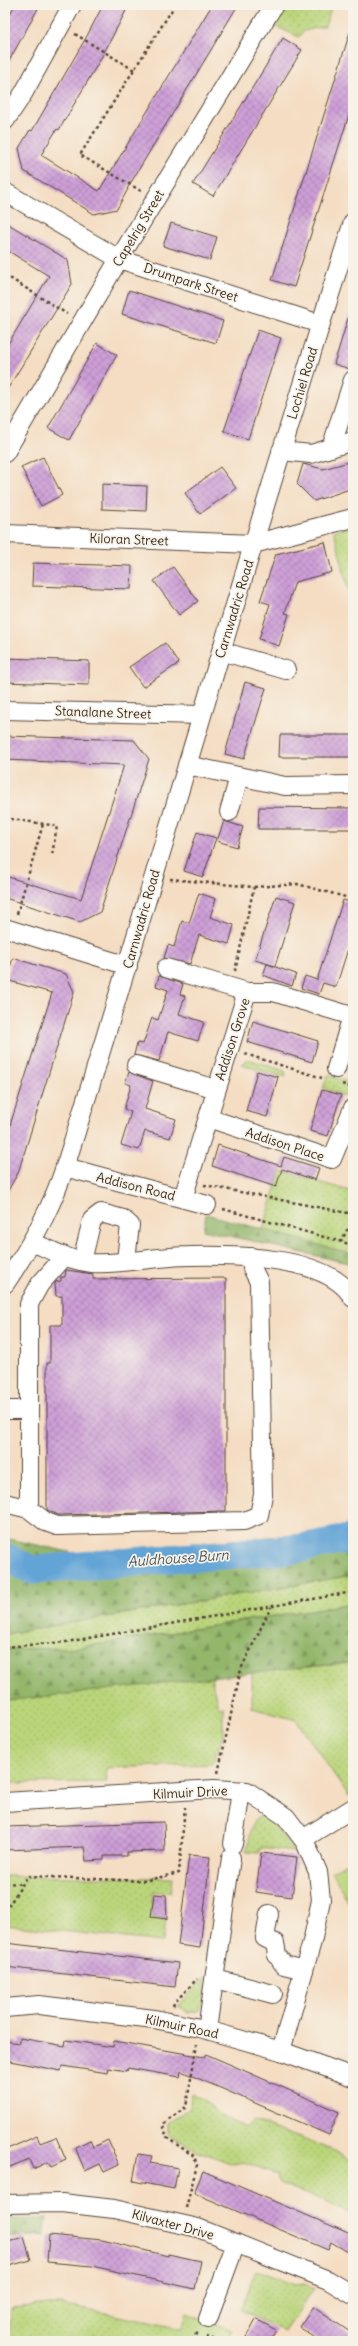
<svg xmlns="http://www.w3.org/2000/svg" width="358" height="2346" font-family="Delius,sans-serif">
	<defs>
		<pattern id="green-dots" width="8" height="8" patternUnits="userSpaceOnUse"><rect width="8" height="8" fill="#bad57a"/><path d="M2 2h.1M6 6h.1" fill="none" stroke="#a1b769" stroke-width="1.8" stroke-linecap="round"/></pattern>
		<pattern id="forest-firs" width="22" height="20" patternUnits="userSpaceOnUse"><rect width="22" height="20" fill="#93b66a"/><path d="M5 1l3.5 6h-7zM16 11l3.5 6h-7z" fill="#799457"/></pattern>
		<pattern id="building-cross-hatch" width="8" height="8" patternUnits="userSpaceOnUse"><rect width="8" height="8" fill="#ce9fd8"/><path d="M0 0l8 8M0 8l8-8" fill="none" stroke="#a882af"/></pattern>
	</defs>
	<rect width="100%" height="100%" fill="#f7f3e8"/>
	<filter id="ink" filterUnits="userSpaceOnUse"><feTurbulence type="fractalNoise" baseFrequency=".025" numOctaves="2"/><feDisplacementMap in="SourceGraphic" scale="8" xChannelSelector="R" yChannelSelector="G"/><feConvolveMatrix kernelMatrix="1 2 1 2 8 2 1 2 1" color-interpolation-filters="sRGB"/></filter>
	<filter id="wash" filterUnits="userSpaceOnUse"><feTurbulence type="fractalNoise" baseFrequency=".012" numOctaves="4" result="noise"/><feDisplacementMap in="SourceGraphic" scale="16" xChannelSelector="R" yChannelSelector="G"/><feGaussianBlur stdDeviation="0.9" result="paint"/><feColorMatrix in="noise" values="0 0 0 0 0 0 0 0 0 0 0 0 0 0 0 0 0 1.4 0 .05"/><feComposite in="paint" operator="in"/></filter>
	<g filter="url(#wash)">
		<rect width="100%" height="100%" fill="#f4ddc2"/>
		<!-- green -->
		<g fill="url(#green-dots)" stroke="#7a804c">
			<polygon points="287,5 332,5 325,26 304,31 299,37 275,26"/>
			<polygon points="353,526 353,608 334,531"/>
			<polygon points="248,1059 285,1071 286,1077 241,1065"/>
			<polygon points="328,1075 349,1082 353,1078 353,1099 323,1088"/>
			<polygon points="281,1171 353,1192 353,1264 259,1243"/>
			<polygon points="353,1575 353,1603 77,1648 5,1649 5,1634"/>
			<polygon points="353,1663 353,1794 349,1796 296,1720 252,1708 252,1672"/>
			<polygon points="211,1677 218,1707 223,1706 223,1736 212,1764 106,1768 107,1782 5,1783 5,1701"/>
			<polygon points="260,1816 269,1818 295,1852 260,1848 259,1853 246,1852 253,1822"/>
			<polygon points="5,1876 173,1878 171,1892 153,1892 151,1917 166,1920 163,1942 5,1925"/>
			<polygon points="205,1977 205,2000 198,2011 188,2012 178,2006"/>
			<polygon points="192,2094 209,2103 217,2114 245,2128 253,2121 335,2151 353,2163 353,2213 279,2183 277,2174 243,2162 233,2164 198,2151 168,2134 168,2123 189,2108"/>
			<polygon points="256,2270 296,2285 304,2284 314,2288 285,2332 241,2310"/>
			<polygon points="48,2304 62,2304 182,2329 187,2313 232,2330 227,2341 10,2341 11,2308"/>
		</g>
		<!-- forest -->
		<g fill="url(#forest-firs)" stroke="#677044">
			<polygon points="206,1214 353,1254 353,1264 203,1230"/>
			<polygon points="353,1530 353,1575 5,1634 5,1538 74,1553"/>
			<polygon points="353,1603 353,1662 5,1701 5,1649 77,1648"/>
			<polygon points="47,2218 44,2235 5,2238 5,2219"/>
		</g>
		<!-- pitch -->
		<polygon fill="#bad57a" stroke="#7a804c" points="353,1859 353,1910 331,1872"/>
		<g fill="none" stroke-linecap="round" stroke-linejoin="round">
			<!-- river -->
			<polyline stroke="#63a4d6" stroke-width="29" points="5,1557 32,1570 297,1549 353,1538"/>
		</g>
		<g id="blocks">
			<!-- building -->
			<g fill="url(#building-cross-hatch)">
				<polygon points="15,5 40,5 5,68 5,22"/>
				<polygon points="103,5 129,5 100,60 59,130 57,129 41,155 99,191 212,5 238,5 127,189 128,189 117,209 94,214 24,171 19,148 30,130 32,131 87,36"/>
				<polygon points="350,32 353,33 353,102 294,287 272,280"/>
				<polygon points="283,38 302,50 213,196 193,184"/>
				<polygon points="5,222 68,260 72,284 5,393 5,349 49,276 5,249"/>
				<polygon points="171,223 217,237 210,260 163,246"/>
				<polygon points="129,290 223,321 216,343 122,314"/>
				<polygon points="350,312 353,312 353,370 334,364"/>
				<polygon points="258,330 281,338 248,439 224,431"/>
				<polygon points="97,343 117,355 69,440 48,428"/>
				<polygon points="43,457 62,495 41,506 21,467"/>
				<polygon points="353,461 353,488 314,501 297,484 303,464 323,469"/>
				<polygon points="220,467 236,488 200,514 185,493"/>
				<polygon points="102,484 147,486 146,511 102,509"/>
				<polygon points="325,542 332,572 295,582 285,613 289,614 279,646 259,639 270,604 260,601 276,554"/>
				<polygon points="33,563 132,566 131,589 32,586"/>
				<polygon points="173,567 198,601 179,615 154,581"/>
				<polygon points="165,643 179,663 143,687 129,667"/>
				<polygon points="5,658 89,661 89,685 5,682"/>
				<polygon points="245,682 266,688 244,759 225,754"/>
				<polygon points="280,735 353,735 353,757 279,757"/>
				<polygon points="5,736 134,740 149,759 100,912 80,922 5,898 5,876 81,899 124,765 5,760"/>
				<polygon points="259,807 353,808 353,829 258,829"/>
				<polygon points="224,821 243,827 237,847 217,841"/>
				<polygon points="197,832 216,838 203,877 184,871"/>
				<polygon points="199,893 216,899 210,917 234,925 229,944 199,935 190,964 164,958 168,945 174,947 182,921 189,923"/>
				<polygon points="276,896 295,902 275,966 255,960"/>
				<polygon points="343,900 353,903 353,933 336,987 323,983 319,994 301,988 305,976 317,980"/>
				<polygon points="13,958 66,974 74,992 18,1173 5,1196 5,1141 52,993 6,980"/>
				<polygon points="267,964 296,974 292,986 263,975"/>
				<polygon points="159,976 183,984 180,994 185,996 179,1014 204,1022 198,1041 168,1032 159,1061 134,1055 137,1043 143,1044 152,1018 158,1020 168,990 156,986"/>
				<polygon points="253,1021 318,1041 312,1062 247,1042"/>
				<polygon points="257,1071 278,1077 267,1117 246,1111"/>
				<polygon points="129,1072 153,1081 145,1109 176,1119 170,1138 145,1131 139,1150 121,1145 131,1112 124,1109 131,1085 125,1083"/>
				<polygon points="322,1090 341,1095 328,1136 310,1131"/>
				<polygon points="218,1145 281,1166 284,1157 319,1168 315,1180 282,1169 276,1187 212,1166"/>
				<polygon points="66,1270 93,1274 93,1279 226,1278 226,1511 58,1515 47,1510 47,1363 50,1363 50,1325 62,1325 62,1296 56,1296 55,1282 61,1281 61,1277 65,1277"/>
				<polygon points="164,1822 165,1851 127,1852 127,1856 104,1856 104,1860 86,1861 84,1847 5,1850 5,1827"/>
				<polygon points="261,1853 297,1857 292,1897 256,1892"/>
				<polygon points="189,1855 210,1857 200,1948 178,1945"/>
				<polygon points="154,1894 166,1895 167,1919 151,1917"/>
				<polygon points="5,1943 178,1963 175,1987 5,1967"/>
				<polygon points="20,2038 65,2046 66,2040 113,2047 114,2041 204,2057 206,2054 339,2112 329,2135 181,2071 180,2077 128,2068 127,2071 109,2068 108,2073 62,2066 61,2071 5,2060 5,2041 20,2043"/>
				<polygon points="37,2136 40,2143 56,2137 66,2160 51,2167 48,2162 33,2169 29,2159 5,2169 5,2150"/>
				<polygon points="90,2140 93,2147 108,2140 119,2165 104,2172 100,2164 85,2171 75,2147"/>
				<polygon points="138,2154 152,2156 150,2163 178,2168 174,2189 133,2181"/>
				<polygon points="203,2171 353,2235 353,2255 331,2242 328,2250 194,2193"/>
				<polygon points="49,2235 102,2240 168,2256 168,2254 201,2261 195,2289 92,2266 47,2262"/>
				<polygon points="24,2237 31,2260 5,2267 5,2243"/>
				<polygon points="313,2307 353,2334 353,2341 320,2341 299,2327"/>
				<polygon points="256,2319 276,2330 270,2341 244,2341"/>
			</g>
		</g>
	</g>
	<g filter="url(#ink)">
		<use href="#blocks" fill-opacity="0" stroke="#574537" stroke-width="1"/>
		<g fill="none" stroke-linecap="round" stroke-linejoin="round">
			<defs>
				<g id="minor">
					<polyline points="5,121 23,94 72,5"/>
					<polyline points="5,192 119,259 320,324"/>
					<polyline points="331,448 353,380"/>
					<polyline points="281,451 311,454 353,441"/>
					<polyline points="5,453 119,259 274,5"/>
					<polyline points="5,534 253,544 353,518"/>
					<polyline points="221,651 286,670"/>
					<polyline points="5,710 201,715"/>
					<polyline points="187,765 285,786 353,785"/>
					<polyline points="229,812 239,777"/>
					<polyline points="5,928 128,966"/>
					<polyline points="166,968 247,992"/>
					<polyline points="136,1065 216,1089"/>
					<polyline points="208,1118 332,1159 353,1108"/>
					<polyline points="65,1167 207,1205"/>
					<polyline points="183,1198 247,992 273,992 352,1016 336,1069"/>
					<path d="M32,1242C51,1250 70,1261 92,1263C123,1265 157,1256 189,1256C233,1255 328,1255 353,1298"/>
					<polyline points="82,1261 92,1220 101,1213 123,1219 130,1225 126,1260"/>
					<path d="M5,1284C30,1247 51,1210 65,1167C164,853 252,536 353,222"/>
					<polyline points="5,1410 29,1410"/>
					<polyline points="5,1503 29,1509 46,1522 57,1526 244,1521 259,1515 263,1495 259,1282 252,1268 252,1257"/>
					<polyline points="29,1509 29,1304 40,1284 65,1256"/>
					<polyline points="5,1802 214,1789 247,1791 286,1817 305,1842 318,1872 321,1900 313,1938 281,2051"/>
					<polyline points="303,1839 353,1808"/>
					<polyline points="233,1844 241,1791"/>
					<polyline points="269,1914 265,1938 275,1943 277,1955 284,1965 304,1970"/>
					<polyline points="215,1979 273,1994"/>
					<polyline points="5,2008 39,2005 154,2019 200,2028 281,2051 353,2077"/>
					<polyline points="207,2030 231,1858"/>
					<polyline points="5,2204 62,2203 114,2209 198,2228 328,2280 353,2295"/>
					<polyline points="208,2319 236,2243"/>
				</g>
			</defs>
			<!-- minor casing -->
			<use href="#minor" stroke="#574537" stroke-width="20"/>
			<!-- path -->
			<g stroke="#574537" stroke-width="2.5" stroke-dasharray="3 3" stroke-linecap="butt">
				<polyline points="75,34 134,70"/>
				<polyline points="141,191 80,155 175,5"/>
				<polyline points="5,275 67,314"/>
				<polyline points="5,818 57,826 52,855"/>
				<polyline points="170,879 254,887 235,971"/>
				<polyline points="254,887 297,884 353,899"/>
				<polyline points="17,914 43,824"/>
				<polyline points="5,1010 7,1003"/>
				<polyline points="245,1054 322,1078"/>
				<polyline points="342,1084 353,1088"/>
				<polyline points="204,1185 353,1214"/>
				<polyline points="223,1209 353,1245"/>
				<polyline points="341,1242 347,1230 353,1230"/>
				<polyline points="5,1647 66,1642 353,1592"/>
				<polyline points="218,1773 241,1669 271,1607"/>
				<polyline points="5,1883 21,1884"/>
				<polyline points="5,1911 28,1876 143,1881 179,1873 185,1807"/>
				<polyline points="173,2006 174,2003 197,1979"/>
				<polyline points="186,2208 197,2165 194,2156 167,2138 163,2124 186,2107 197,2044"/>
				<polyline points="206,2337 213,2339 212,2341"/>
				<polyline points="193,2341 197,2331"/>
			</g>
			<!-- minor -->
			<use href="#minor" stroke="#fff" stroke-width="18"/>
		</g>
	</g>
	<g text-anchor="middle" stroke-width="3.5" stroke-linejoin="round" paint-order="stroke">
		<!-- street labels -->
		<g font-size="13" fill="#3b2a1e" stroke="#f7f3e8">
			<text transform="translate(138 228) rotate(-59)" y="5">Capelrig Street</text>
			<text transform="translate(191 282) rotate(18)" y="5">Drumpark Street</text>
			<text transform="translate(302 383) rotate(-73)" y="5">Lochiel Road</text>
			<text transform="translate(129 539) rotate(2)" y="5">Kiloran Street</text>
			<text transform="translate(234 609) rotate(-73)" y="5">Carnwadric Road</text>
			<text transform="translate(103 712) rotate(2)" y="5">Stanalane Street</text>
			<text transform="translate(141 919) rotate(-74)" y="5">Carnwadric Road</text>
			<text transform="translate(232 1039) rotate(-72)" y="5">Addison Grove</text>
			<text transform="translate(285 1144) rotate(18)" y="5">Addison Place</text>
			<text transform="translate(136 1186) rotate(14)" y="5">Addison Road</text>
			<text transform="translate(190 1792) rotate(-3)" y="5">Kilmuir Drive</text>
			<text transform="translate(182 2026) rotate(12)" y="5">Kilmuir Road</text>
			<text transform="translate(173 2224) rotate(15)" y="5">Kilvaxter Drive</text>
		</g>
		<!-- water labels -->
		<g font-size="14" font-style="italic" fill="#49555e" stroke="#f7f3e8">
			<text transform="translate(178 1558) rotate(-4)" y="5">Auldhouse Burn</text>
		</g>
	</g>
	<!-- margin -->
	<rect width="358" height="2346" fill="none" stroke="#f7f3e8" stroke-width="20"/>
</svg>
